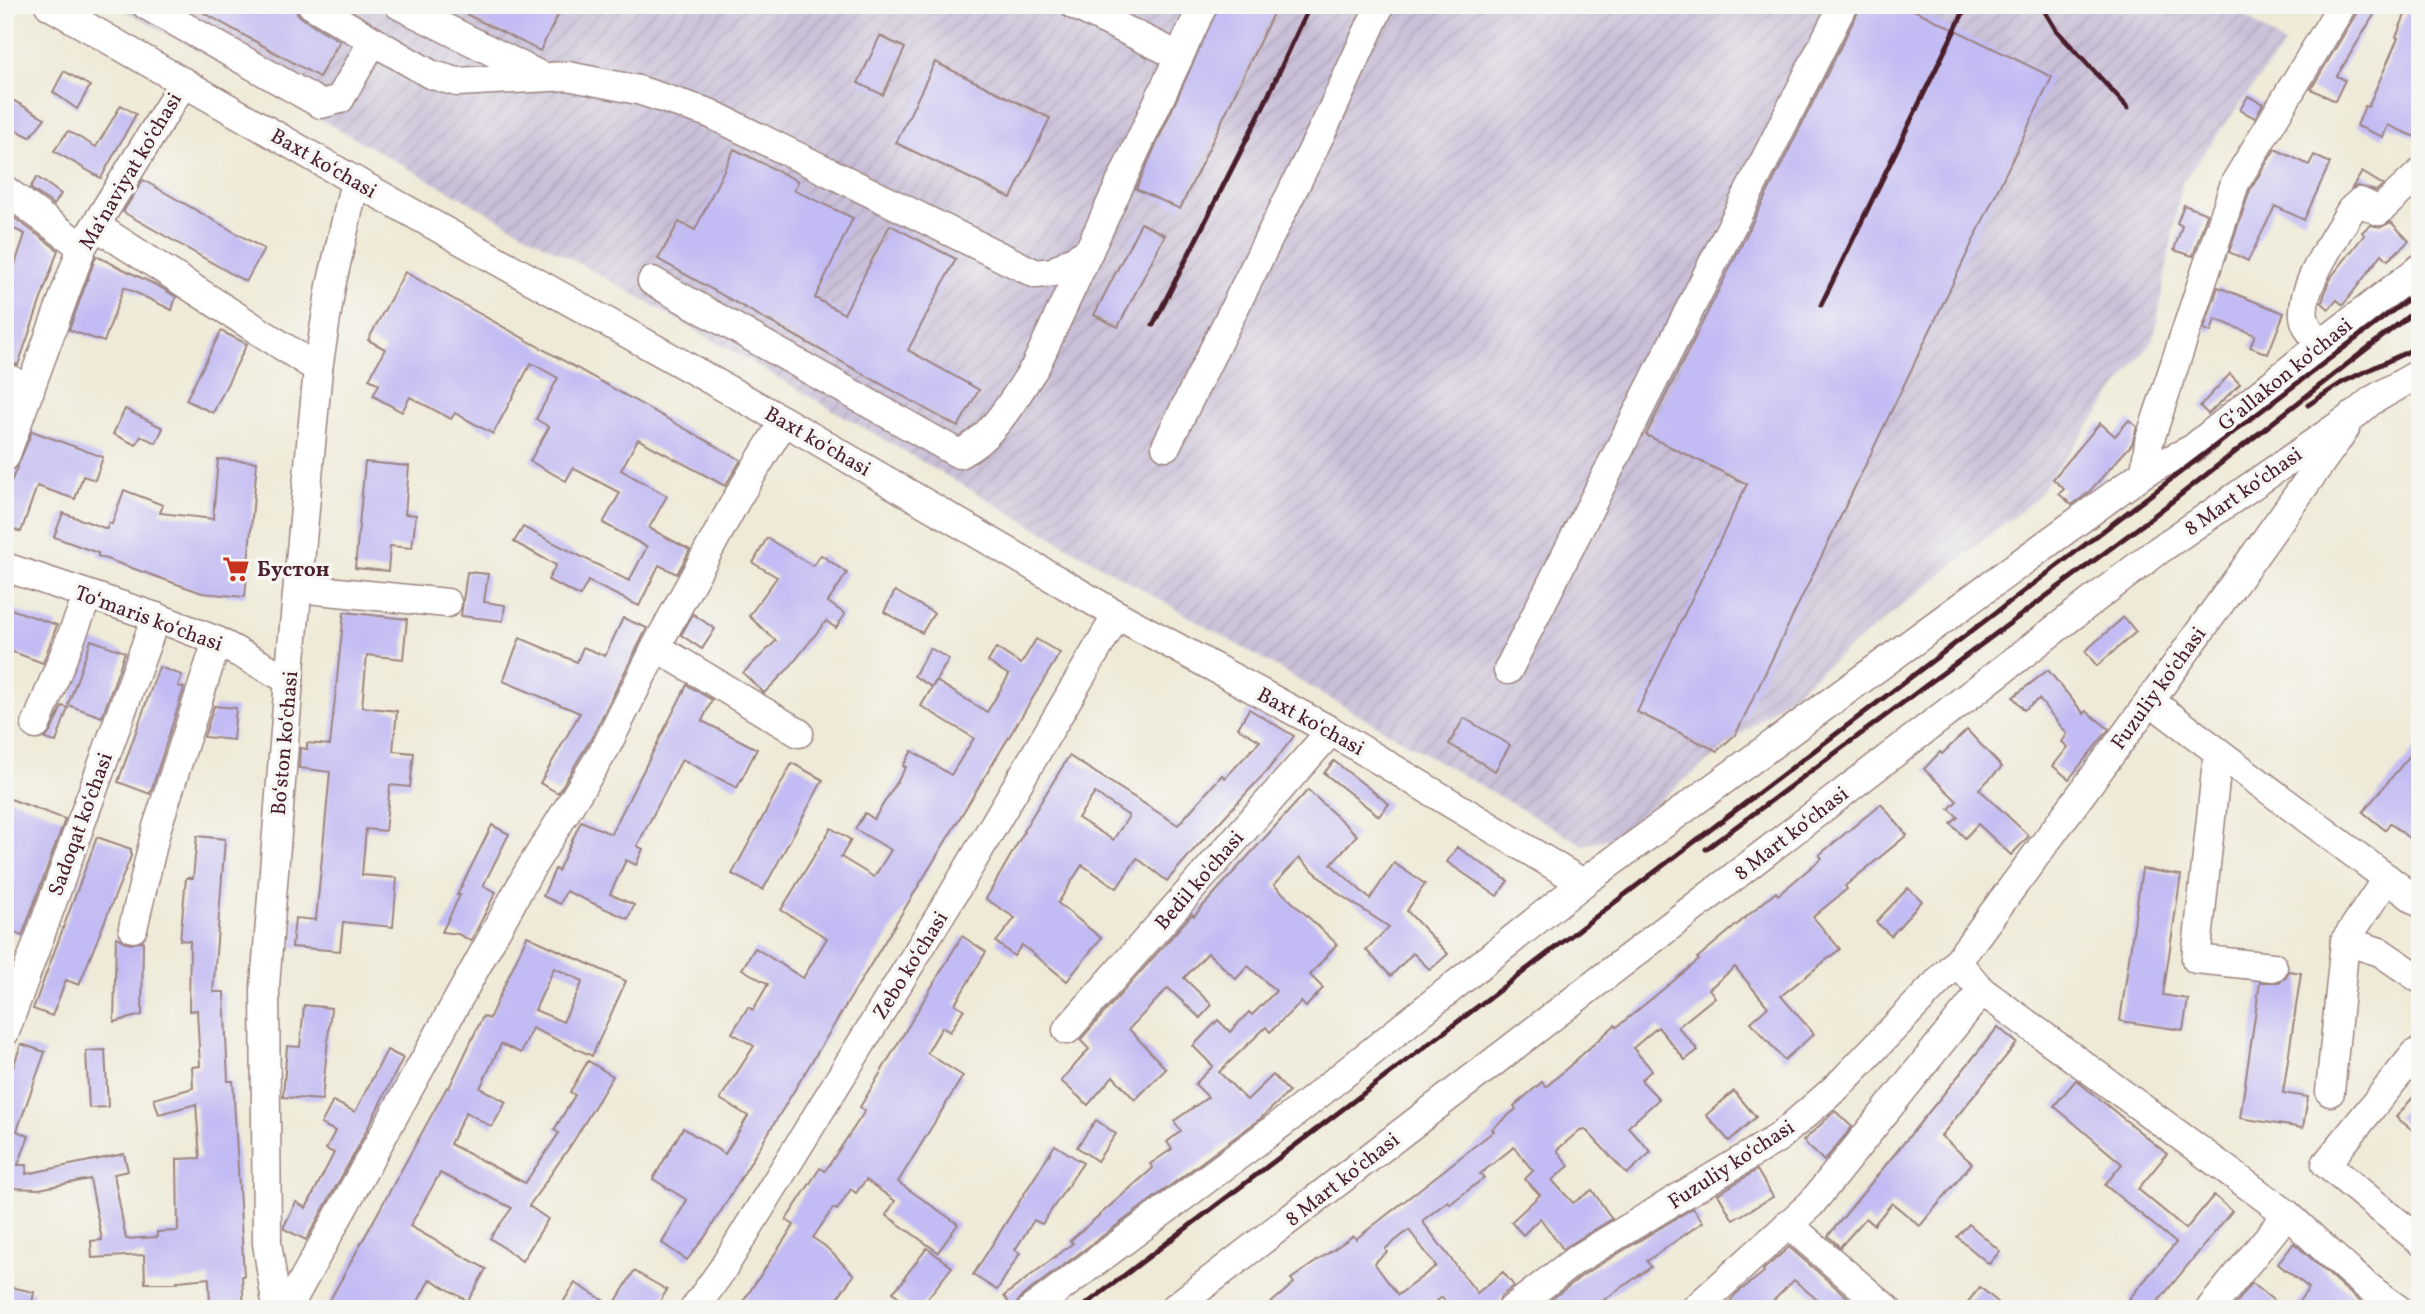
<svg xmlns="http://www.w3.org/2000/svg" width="2425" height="1314" font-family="Vollkorn,serif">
	<defs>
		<pattern id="industrial-furrows" width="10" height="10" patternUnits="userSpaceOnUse" patternTransform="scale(1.75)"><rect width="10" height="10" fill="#c9bfd7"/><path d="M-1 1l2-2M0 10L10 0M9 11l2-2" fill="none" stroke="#aea4b9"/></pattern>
	</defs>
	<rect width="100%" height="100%" fill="#f6f6f2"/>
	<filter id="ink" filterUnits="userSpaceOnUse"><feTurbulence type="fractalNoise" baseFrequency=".0143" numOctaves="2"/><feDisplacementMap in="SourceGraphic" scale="14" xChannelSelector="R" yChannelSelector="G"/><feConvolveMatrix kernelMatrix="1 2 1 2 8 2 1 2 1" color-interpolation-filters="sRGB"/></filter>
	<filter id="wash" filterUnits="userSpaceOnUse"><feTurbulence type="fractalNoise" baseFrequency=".00686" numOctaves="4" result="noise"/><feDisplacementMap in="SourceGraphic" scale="28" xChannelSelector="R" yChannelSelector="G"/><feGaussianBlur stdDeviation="1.57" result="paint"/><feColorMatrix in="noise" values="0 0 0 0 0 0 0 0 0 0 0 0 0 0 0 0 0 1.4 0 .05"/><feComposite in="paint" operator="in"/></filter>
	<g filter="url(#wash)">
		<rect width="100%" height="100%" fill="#efead7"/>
		<!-- industrial -->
		<polygon fill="url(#industrial-furrows)" points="116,5 2231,5 2284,45 2182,182 2154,338 2034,500 1612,838 1583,845 614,283"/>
		<g id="blocks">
			<!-- building -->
			<g fill="#c3bbf3" fill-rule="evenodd">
				<polygon points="190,5 295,5 297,13 303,19 340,41 319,77"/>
				<polygon points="448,5 563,5 540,51"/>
				<polygon points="1219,5 1277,5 1180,209 1136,189"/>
				<polygon points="1859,5 1904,5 2052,77 1736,734 1717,751 1637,712 1747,484 1646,435 1858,12"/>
				<polygon points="2359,5 2380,5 2337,76 2345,80 2335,101 2311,89 2356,14"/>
				<polygon points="2409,5 2420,5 2420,139 2388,125 2383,137 2357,126 2365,106 2368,107 2398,38 2396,37"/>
				<polygon points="880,36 905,48 883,95 858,83"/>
				<polygon points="935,62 1050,118 1011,198 896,143"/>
				<polygon points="64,71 90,86 77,109 53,92"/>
				<polygon points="5,96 45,118 30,137 5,125"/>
				<polygon points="2248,96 2263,104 2255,118 2240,110"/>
				<polygon points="121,105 136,114 101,178 54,151 68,131 96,147"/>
				<polygon points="734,149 798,181 794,190 853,218 815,298 844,314 890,225 956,259 908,350 979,390 958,427 658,259 679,222 695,230"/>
				<polygon points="2275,149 2309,165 2314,155 2330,163 2304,220 2275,206 2248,261 2229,252 2250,190"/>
				<polygon points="2362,172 2383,185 2376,191 2358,186 2352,188"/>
				<polygon points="37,177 61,194 54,205 30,188"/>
				<polygon points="143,180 264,249 246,282 123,212"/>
				<polygon points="2184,205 2207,214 2193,256 2174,250 2182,226 2177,223"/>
				<polygon points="5,211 58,250 18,365 5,361 5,267 13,270 25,234 5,225"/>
				<polygon points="2391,222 2409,241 2388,260 2382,254 2343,305 2337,300 2329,309 2322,303 2327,286 2332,276 2364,235 2362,232 2370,225 2381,227"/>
				<polygon points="1141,223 1165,235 1118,327 1094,315"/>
				<polygon points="96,256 160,287 176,297 172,310 124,287 104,342 69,330"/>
				<polygon points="405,272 741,460 725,486 638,439 621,470 667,496 649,528 690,550 677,574 659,565 639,606 588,581 580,596 548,580 556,565 514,542 523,527 629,581 647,547 603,523 620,493 573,468 566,481 530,461 549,427 536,419 558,378 531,363 493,434 455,413 451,419 410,397 402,412 373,396 379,384 369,379 385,349 368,340"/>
				<polygon points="2218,287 2284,313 2268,354 2250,347 2255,335 2215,319 2211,332 2204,329"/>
				<polygon points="221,331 247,344 213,413 186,400"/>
				<polygon points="2230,374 2240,384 2208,414 2200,406"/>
				<polygon points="125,409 163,428 156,443 141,436 136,445 113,434"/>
				<polygon points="2129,420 2137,427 2132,444 2088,493 2072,505 2059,494 2064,489 2053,479 2100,423 2115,436"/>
				<polygon points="32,431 103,457 95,480 83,476 75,499 37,486 21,532 5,526 5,496"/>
				<polygon points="218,459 257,462 245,597 202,593 98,556 98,553 54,537 63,513 107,529 109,523 112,524 124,490 163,505 160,513 213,519"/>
				<polygon points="365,462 409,466 405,514 416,515 412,548 390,546 388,571 355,568"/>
				<polygon points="767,538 813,566 821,555 847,573 828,602 845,614 836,628 826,621 789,668 764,693 743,673 776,641 749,616 777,577 753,563"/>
				<polygon points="467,572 488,574 484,602 505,605 503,621 461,616"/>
				<polygon points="895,591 934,613 922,633 884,612"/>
				<polygon points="5,607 57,625 43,663 5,649"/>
				<polygon points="344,612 407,619 403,659 367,655 362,707 397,711 393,751 414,753 410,787 390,785 385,831 366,829 362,875 397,878 393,927 343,922 340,951 292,947 295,918 316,920 330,772 299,768 300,748 307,749 307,743 330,745"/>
				<polygon points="693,614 715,629 702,649 681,635"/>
				<polygon points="2124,617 2136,632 2097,666 2085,651"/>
				<polygon points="623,618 647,628 591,739 558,793 540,783 580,713 503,681 520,638 577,662 583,647 605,656"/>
				<polygon points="1036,639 1060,653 707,1234 687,1260 662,1243 687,1200 653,1179 683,1128 725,1154 748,1116 720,1099 754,1046 732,1033 748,1007 753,1010 768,984 742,969 755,948 803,978 827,938 781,910 831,828 851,840 841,857 874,877 891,850 855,829 865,813 874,819 906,767 903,766 912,751 951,775 974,738 921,706 936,681 987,712 1009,675 988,662 996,648 1021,664"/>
				<polygon points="91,640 125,652 102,717 68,705"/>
				<polygon points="930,648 949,659 932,687 914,676"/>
				<polygon points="159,667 182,675 178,686 184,688 150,794 118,782"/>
				<polygon points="2048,670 2084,714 2086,711 2109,729 2069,779 2053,766 2068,747 2062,742 2067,734 2039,699 2024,710 2013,697"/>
				<polygon points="687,685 712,700 702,721 757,749 737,788 682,759 637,846 643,849 636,865 626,860 610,894 634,905 628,919 566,891 560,904 543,896 555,869 558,871 581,821 611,834"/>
				<polygon points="62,706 68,708 56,742 45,739 51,731"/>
				<polygon points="214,706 236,708 233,740 204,737"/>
				<path d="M1249,709L1294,736L1267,771L1199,844L1167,881L1137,858L1117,888L1082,865L1058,903L1101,938L1067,981L1022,945L1014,956L996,942L1015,918L986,899L1024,832L1023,831L1069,756L1178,825L1222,775L1225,778L1260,741L1238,728ZM1095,793L1129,816L1113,840L1078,818Z"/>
				<polygon points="1464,718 1510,745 1495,771 1449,744"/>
				<polygon points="1967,730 2002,767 1979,789 2029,836 2011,855 1978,824 1965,838 1951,824 1958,817 1949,809 1957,801 1924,769 1940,752 1942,754"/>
				<polygon points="2420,743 2420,847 2390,823 2385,830 2363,812"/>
				<polygon points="1334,761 1389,804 1379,816 1324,773"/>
				<polygon points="792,763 823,780 763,890 732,874"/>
				<polygon points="1308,790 1357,835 1331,864 1370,899 1394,863 1425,884 1407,911 1448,954 1430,970 1413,953 1391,976 1366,950 1389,927 1339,894 1299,858 1274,885 1337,944 1310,975 1323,988 1306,1007 1301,1002 1270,1032 1266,1027 1219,1072 1247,1100 1273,1075 1289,1092 1261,1118 1022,1296 1013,1309 1004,1296 1073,1243 1070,1241 1153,1168 1150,1164 1172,1149 1167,1142 1181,1131 1174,1121 1208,1097 1195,1084 1213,1066 1193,1046 1218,1020 1230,1032 1249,1012 1252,1015 1276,991 1248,966 1236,979 1208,953 1184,978 1212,1005 1200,1018 1168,988 1129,1029 1166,1069 1135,1100 1113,1076 1088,1105 1061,1081 1089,1049 1080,1040 1185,922 1192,914 1194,916"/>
				<polygon points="5,797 65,819 22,936 5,929"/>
				<path d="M1881,804L1907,835L1845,886L1847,889L1813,917L1840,949L1781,996L1814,1034L1784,1060L1751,1022L1768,1007L1735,967L1709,989L1715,997L1678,1027L1698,1050L1685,1060L1658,1027L1633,1048L1652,1070L1641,1080L1659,1099L1628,1127L1651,1152L1627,1174L1585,1129L1583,1131L1581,1129L1557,1150L1569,1166L1552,1180L1573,1203L1592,1190L1612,1219L1563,1249L1540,1218L1523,1235L1511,1222L1540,1195L1525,1179L1533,1171L1514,1147L1480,1174L1484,1178L1450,1204L1448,1201L1422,1221L1477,1293L1503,1272L1514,1286L1501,1296L1496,1309H1451L1442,1297L1427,1309H1264L1294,1283L1291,1279L1353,1236L1356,1239L1494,1131L1492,1129L1516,1109L1514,1106L1542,1082L1546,1087L1615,1025L1617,1027L1699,960L1697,958L1776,892L1778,895L1822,858L1819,855ZM1409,1230L1436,1266L1398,1295L1374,1263L1387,1252L1385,1249Z"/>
				<polygon points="492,825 509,834 483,886 496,892 471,941 458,934 442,932 460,895 457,895"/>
				<polygon points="197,836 225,839 213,992 224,992 228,1081 233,1081 244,1276 242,1276 244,1309 210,1309 209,1278 177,1281 178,1283 145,1283 144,1255 92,1258 91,1241 102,1240 90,1179 39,1189 9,1188 5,1194 5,1091 21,1044 45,1052 17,1131 29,1136 18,1165 27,1165 26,1174 124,1154 128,1171 114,1174 126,1239 157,1237 157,1232 178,1231 177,1159 200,1158 196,1104 159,1114 154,1099 193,1088 192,1067 200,1066 197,1010 189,1011 190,941 180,940 186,878 193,878"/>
				<polygon points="97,837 131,849 131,856 79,985 66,980 52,1016 33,1009"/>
				<polygon points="1457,847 1508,881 1497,896 1447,862"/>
				<polygon points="2142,869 2181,875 2163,995 2188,999 2183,1030 2120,1021"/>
				<polygon points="1908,888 1922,901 1891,936 1876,922"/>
				<path d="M527,936L626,981L592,1056L532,1028L521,1053L501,1044L480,1088L506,1102L492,1127L466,1112L450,1144L525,1183L559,1133L554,1130L575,1095L570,1092L588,1061L613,1076L573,1142L529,1206L548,1219L522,1261L490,1238L512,1208L440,1173L410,1226L486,1269L468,1301L430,1279L414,1309H325L447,1087L449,1088L483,1016L489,1019ZM554,968L583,981L563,1022L535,1010Z"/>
				<polygon points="962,936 986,952 955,1004 964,1009 950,1032 942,1027 927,1053 963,1076 898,1182 958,1224 938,1252 886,1215 895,1201 866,1180 856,1193 851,1189 837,1210 833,1208 813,1238 825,1246 854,1275 829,1309 738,1309 794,1225 786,1220 820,1168 825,1171 865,1111 860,1107"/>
				<polygon points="116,937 130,944 143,941 142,1015 114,1022"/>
				<polygon points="2289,971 2301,973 2283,1093 2308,1097 2303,1128 2240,1118 2260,982 2279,982 2286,977"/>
				<polygon points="304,1005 331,1008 322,1100 283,1097 287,1046 300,1047"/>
				<polygon points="1998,1027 2017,1043 1941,1136 1972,1163 1920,1226 1892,1203 1874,1225 1866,1218 1840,1247 1828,1236"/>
				<polygon points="105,1050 108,1107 89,1108 86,1051"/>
				<polygon points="387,1050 403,1058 358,1147 306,1240 284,1229 284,1226 296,1202 306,1208 334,1153 326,1149 335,1131 321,1124 333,1101 355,1112"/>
				<polygon points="2076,1080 2167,1154 2138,1189 2186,1229 2214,1195 2232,1211 2152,1309 2124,1309 2131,1301 2129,1299 2176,1243 2105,1185 2122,1164 2054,1106"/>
				<polygon points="2420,1089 2420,1136 2396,1117"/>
				<polygon points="1734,1091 1756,1117 1729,1141 1706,1115"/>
				<polygon points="1835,1111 1852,1127 1824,1161 1803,1141"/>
				<polygon points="1096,1120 1116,1134 1097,1161 1077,1147"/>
				<polygon points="1055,1145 1083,1163 1042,1224 1034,1220 1015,1250 1020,1253 997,1290 973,1275"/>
				<polygon points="1757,1170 1773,1197 1733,1220 1718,1194"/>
				<polygon points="1693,1208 1703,1222 1647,1261 1651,1267 1591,1309 1577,1309 1571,1302 1563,1309 1539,1309 1583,1275"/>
				<polygon points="1969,1224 2000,1251 1989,1264 1957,1237"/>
				<polygon points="2294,1243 2344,1288 2369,1309 2293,1309 2309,1288 2278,1264"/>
				<polygon points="1789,1247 1861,1309 1828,1309 1794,1280 1765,1309 1724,1309 1736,1294 1764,1272 1763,1270"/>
				<polygon points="927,1248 952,1267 919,1309 912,1309 893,1292 905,1279 904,1278"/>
				<polygon points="634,1271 667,1290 655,1309 559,1309 575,1283 613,1306"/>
				<polygon points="2252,1283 2284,1309 2232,1309"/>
				<polygon points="5,1286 34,1292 31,1309 5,1309"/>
				<polygon points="1980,1287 2006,1309 1962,1309"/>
			</g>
		</g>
	</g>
	<g filter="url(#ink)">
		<use href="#blocks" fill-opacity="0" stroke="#9c8481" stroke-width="2"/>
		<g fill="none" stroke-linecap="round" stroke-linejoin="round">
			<defs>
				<g id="minor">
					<polyline points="49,5 355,181 784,421 1117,615 1331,731 1583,883"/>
					<polyline points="146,5 321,104 340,99 373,41"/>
					<polyline points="312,5 430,74 457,82 568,76 638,90 709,113 1036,274 1053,272 1089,251"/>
					<polyline points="399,5 541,76"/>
					<polyline points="1074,5 1179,56"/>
					<polyline points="5,190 82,247"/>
					<polyline points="96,226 318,369"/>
					<path d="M652,281L959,454C994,437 1014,398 1035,367L1203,5"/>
					<path d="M2320,345C2315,338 2308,330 2305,321C2296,292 2336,236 2351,210L2360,202L2379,211L2420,173"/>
					<polyline points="5,377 30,390"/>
					<polyline points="1166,446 1327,121 1380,5"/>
					<polyline points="5,457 82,247 184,82"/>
					<polyline points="2145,472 2149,442 2235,183 2342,5"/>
					<polyline points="5,567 156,617 217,641 289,680"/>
					<polyline points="298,588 447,603"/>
					<polyline points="656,647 799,733"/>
					<polyline points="1508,670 1843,5"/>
					<polyline points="2150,701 2420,903"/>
					<polyline points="36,725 88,595"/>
					<polyline points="2218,752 2196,959 2273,967"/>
					<polyline points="133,928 157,827 217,641"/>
					<polyline points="2345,941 2380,952 2420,979"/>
					<path d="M1957,962L1982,991L2287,1214C2323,1247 2358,1282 2398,1309"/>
					<polyline points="1067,1030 1331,731"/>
					<polyline points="5,1032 156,617"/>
					<polyline points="2420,1058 2415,1054 2326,1164 2420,1241"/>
					<polyline points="2330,1092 2345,941 2387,878"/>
					<polyline points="1788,1224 1887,1309"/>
					<polyline points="277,1309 267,1243 265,986 289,680 318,369 331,286 355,181"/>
					<polyline points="287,1309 529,871 606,747 656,647 736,500 784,421"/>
					<polyline points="694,1309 722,1270 952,896 1117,615"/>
					<polyline points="1032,1309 1290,1117 1583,883 2145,472 2192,449 2320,345 2420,268"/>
					<polyline points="1173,1309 2071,617 2159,550 2357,413 2371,401 2420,373"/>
					<polyline points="1512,1309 1574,1261 1778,1138 1838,1086 1957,962 2150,701 2345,429"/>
					<polyline points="1695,1309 1811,1204 1982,991"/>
					<polyline points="2210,1309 2287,1214"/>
				</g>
			</defs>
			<!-- minor casing -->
			<use href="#minor" stroke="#9c8481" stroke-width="31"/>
			<!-- minor -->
			<use href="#minor" stroke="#fff" stroke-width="28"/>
			<!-- rail -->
			<g stroke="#4a1f2b" stroke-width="5">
				<polyline points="2041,5 2056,30 2128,108"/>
				<polyline points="1821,305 1967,5"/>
				<polyline points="1153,325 1262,109 1310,5"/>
				<polyline points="2308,405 2343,382 2420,346"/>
				<polyline points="1706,849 2142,525 2420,307"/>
				<polyline points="1080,1309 2420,290"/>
			</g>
		</g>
	</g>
	<!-- icons -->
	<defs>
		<symbol id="supermarket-bare" viewBox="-9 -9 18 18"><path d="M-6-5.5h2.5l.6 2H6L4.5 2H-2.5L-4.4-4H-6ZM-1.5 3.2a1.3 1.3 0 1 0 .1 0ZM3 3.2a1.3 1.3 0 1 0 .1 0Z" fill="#c8321e" stroke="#f6f6f2" stroke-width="2.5" paint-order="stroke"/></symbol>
	</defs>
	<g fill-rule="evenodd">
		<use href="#supermarket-bare" x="217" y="550" width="38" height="38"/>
	</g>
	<g text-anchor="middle" stroke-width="7" stroke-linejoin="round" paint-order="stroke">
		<!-- street labels -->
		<g font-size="21" fill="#4a1f2b" stroke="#f6f6f2">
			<text transform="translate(324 163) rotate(30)" y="7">Baxt koʻchasi</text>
			<text transform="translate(130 171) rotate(-59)" y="7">Maʻnaviyat koʻchasi</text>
			<text transform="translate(2285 374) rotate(-39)" y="7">Gʻallakon koʻchasi</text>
			<text transform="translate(818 441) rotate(30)" y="7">Baxt koʻchasi</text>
			<text transform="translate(2243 491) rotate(-35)" y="7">8 Mart koʻchasi</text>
			<text transform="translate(149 618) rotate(20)" y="7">Toʻmaris koʻchasi</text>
			<text transform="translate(2158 688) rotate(-54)" y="7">Fuzuliy koʻchasi</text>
			<text transform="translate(1311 721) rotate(29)" y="7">Baxt koʻchasi</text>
			<text transform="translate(284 743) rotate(-85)" y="7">Boʻston koʻchasi</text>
			<text transform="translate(80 824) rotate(-70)" y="7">Sadoqat koʻchasi</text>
			<text transform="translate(1791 833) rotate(-38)" y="7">8 Mart koʻchasi</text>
			<text transform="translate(1199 880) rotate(-49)" y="7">Bedil ko'chasi</text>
			<text transform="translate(910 965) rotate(-58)" y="7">Zebo koʻchasi</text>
			<text transform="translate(1731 1164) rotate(-33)" y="7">Fuzuliy koʻchasi</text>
			<text transform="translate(1342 1179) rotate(-38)" y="7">8 Mart koʻchasi</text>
		</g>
		<!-- poi labels -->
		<g font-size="21" font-weight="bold" fill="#4a1f2b" stroke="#f6f6f2" text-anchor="start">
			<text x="257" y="576">Бустон</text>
		</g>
	</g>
	<!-- margin -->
	<rect width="2425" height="1314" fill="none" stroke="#f6f6f2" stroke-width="28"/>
</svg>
